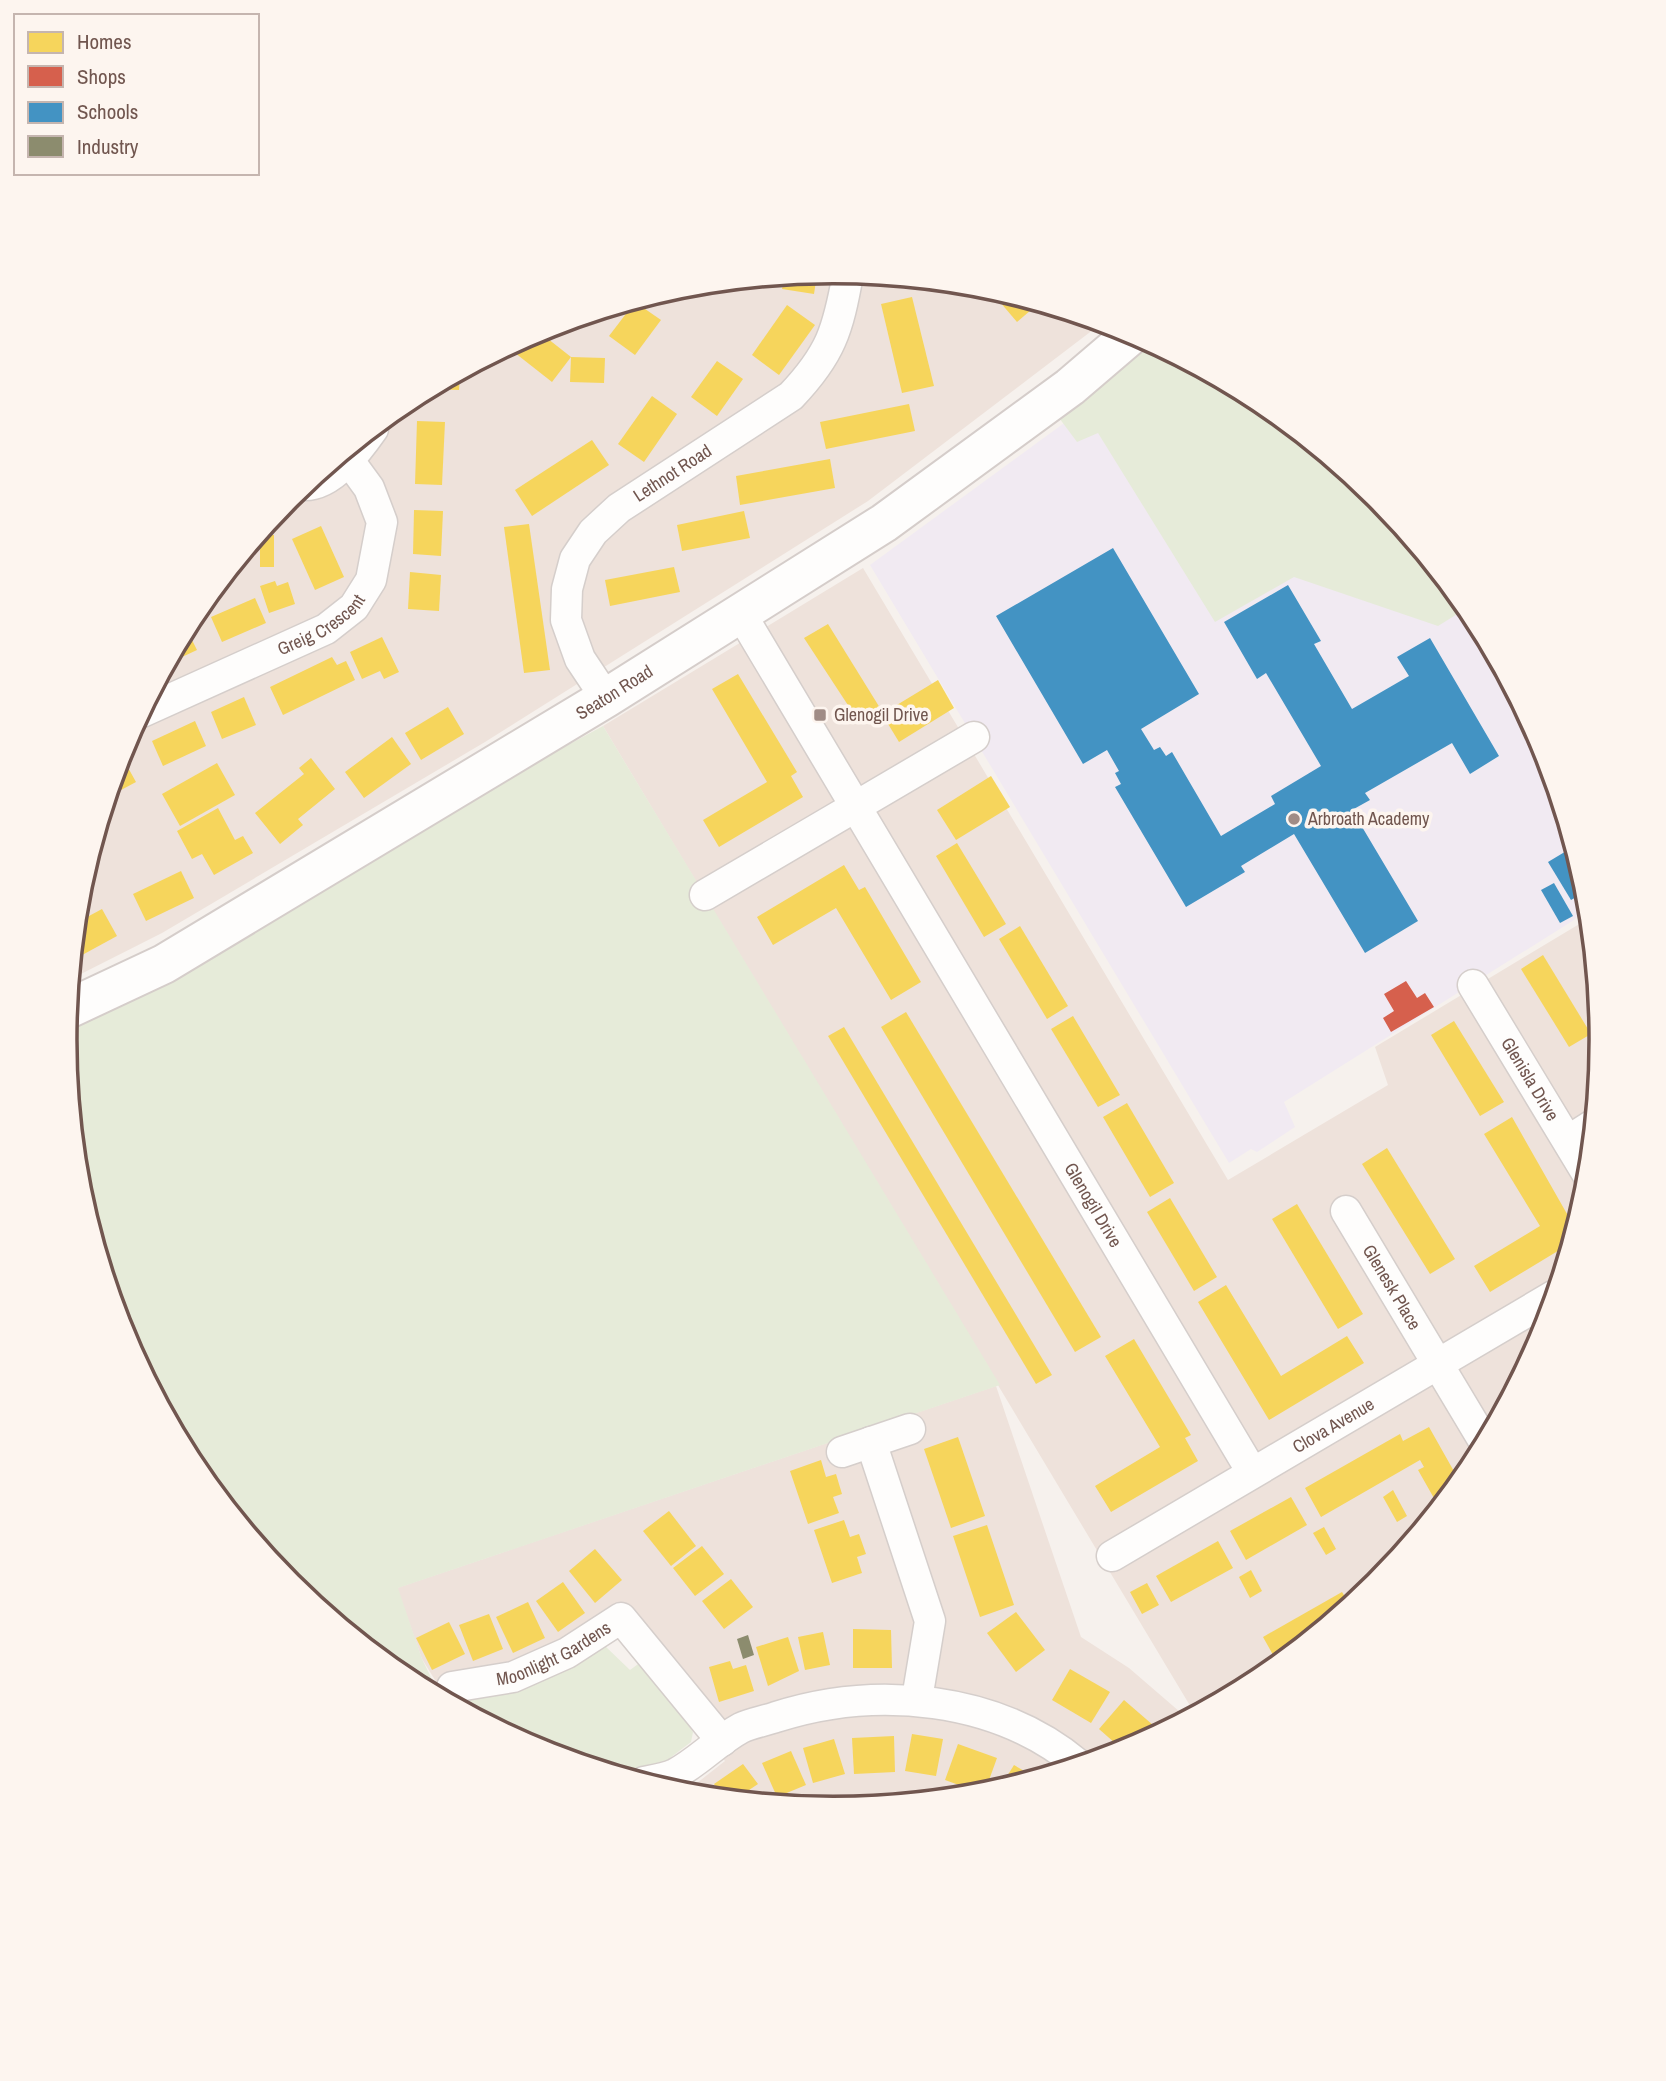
<svg xmlns="http://www.w3.org/2000/svg" width="1666" height="2081" font-family="'Archivo Narrow',sans-serif">
	<rect width="100%" height="100%" fill="#f6f1ed"/>
	<!-- residential -->
	<g fill="#eee2db">
		<polygon points="833,272 983,287 1102,323 868,501 485,742 162,933 71,979 80,890 123,746 194,613 290,497 407,402 539,331 684,287"/>
		<polygon points="863,568 1228,1180 1388,1085 1375,1047 1581,923 1589,913 1601,1040 1586,1191 1543,1335 1472,1468 1376,1584 1259,1679 1195,1714 603,726"/>
		<polygon points="996,1386 1081,1637 1129,1668 1187,1718 1127,1750 982,1794 833,1809 683,1794 725,1761 621,1629 448,1701 422,1659 397,1588"/>
	</g>
	<!-- education -->
	<polygon fill="#f1eaf2" points="1260,402 1377,498 1472,614 1543,747 1588,903 1574,920 1284,1102 1295,1127 1257,1152 1251,1149 1229,1163 870,565 1082,410"/>
	<!-- green -->
	<g fill="#e6ebd9">
		<polygon points="1132,334 1260,402 1377,498 1467,608 1438,626 1294,577 1215,622 1098,433 1077,442 1048,403"/>
		<polygon points="603,726 1000,1385 398,1588 422,1659 441,1698 406,1679 289,1583 194,1467 123,1334 79,1190 65,1040 68,1009 164,964"/>
		<path d="M605,1646L630,1670L645,1659L687,1712L683,1717L693,1732L691,1742L666,1761L659,1773C589,1784 509,1734 450,1702C508,1681 550,1683 605,1646Z"/>
	</g>
	<!-- homes -->
	<g fill="#f6d55c">
		<polygon points="817,274 814,294 782,289 785,277"/>
		<polygon points="683,287 681,299 659,294 671,291"/>
		<polygon points="988,288 1007,294 1038,304 1017,322"/>
		<polygon points="912,297 934,386 902,393 881,304"/>
		<polygon points="635,302 661,320 635,355 609,336"/>
		<polygon points="787,305 815,325 779,375 752,355"/>
		<polygon points="538,331 571,357 552,382 510,349"/>
		<polygon points="571,357 605,358 604,383 570,382"/>
		<polygon points="717,361 743,379 717,416 691,397"/>
		<polygon points="460,373 459,390 430,389"/>
		<polygon points="652,396 677,414 644,462 618,444"/>
		<polygon points="909,404 915,431 826,449 820,422"/>
		<polygon points="417,421 445,422 442,485 415,484"/>
		<polygon points="592,440 609,465 532,516 515,490"/>
		<polygon points="830,459 835,488 740,505 736,476"/>
		<polygon points="414,510 443,511 441,556 413,554"/>
		<polygon points="744,511 750,538 682,551 677,525"/>
		<polygon points="529,524 550,670 524,673 504,527"/>
		<polygon points="321,526 344,577 315,590 292,539"/>
		<rect x="260" y="535" width="14" height="32"/>
		<polygon points="674,567 680,592 610,606 605,580"/>
		<polygon points="410,572 441,575 439,611 408,609"/>
		<polygon points="275,581 277,586 288,582 295,604 269,613 260,586"/>
		<polygon points="255,598 266,623 222,642 211,617"/>
		<polygon points="828,624 880,708 859,722 804,638"/>
		<polygon points="186,628 197,650 167,664"/>
		<polygon points="382,637 399,672 384,679 380,671 362,679 350,652"/>
		<polygon points="332,657 337,665 346,661 355,680 283,715 270,687"/>
		<polygon points="738,674 797,772 791,776 803,797 719,847 703,820 767,782 712,689"/>
		<polygon points="938,680 954,708 899,742 882,714"/>
		<polygon points="244,697 256,725 222,739 211,712"/>
		<polygon points="448,707 464,734 421,760 405,733"/>
		<polygon points="195,721 206,746 163,766 152,741"/>
		<polygon points="392,737 411,764 364,798 345,772"/>
		<polygon points="121,755 136,782 108,797 110,791"/>
		<polygon points="311,758 335,789 298,819 303,825 280,844 255,813 304,774 299,768"/>
		<polygon points="217,763 235,795 180,826 162,794"/>
		<polygon points="991,776 1010,807 956,840 937,810"/>
		<polygon points="218,808 235,840 243,836 253,853 214,875 202,854 192,859 177,831"/>
		<polygon points="957,843 1006,924 984,937 936,856"/>
		<polygon points="844,865 859,890 865,887 921,982 891,1000 836,908 773,945 757,917"/>
		<polygon points="181,871 194,898 146,921 133,894"/>
		<polygon points="102,909 117,936 73,960 76,923"/>
		<polygon points="1020,926 1068,1006 1047,1019 999,939"/>
		<polygon points="1543,955 1591,1034 1569,1047 1521,969"/>
		<polygon points="906,1012 1101,1337 1075,1352 881,1027"/>
		<polygon points="1073,1016 1120,1095 1098,1107 1051,1029"/>
		<polygon points="1454,1021 1504,1102 1480,1116 1431,1035"/>
		<polygon points="844,1027 1052,1375 1036,1384 828,1036"/>
		<polygon points="1127,1103 1174,1183 1150,1197 1103,1117"/>
		<polygon points="1512,1117 1575,1228 1571,1243 1490,1292 1474,1266 1540,1226 1484,1134"/>
		<polygon points="1387,1148 1455,1259 1430,1274 1362,1164"/>
		<polygon points="1170,1198 1217,1277 1194,1291 1147,1212"/>
		<polygon points="1297,1204 1363,1314 1338,1329 1272,1219"/>
		<polygon points="1226,1285 1281,1376 1347,1336 1364,1363 1269,1420 1198,1302"/>
		<polygon points="1134,1339 1191,1435 1185,1438 1198,1461 1111,1512 1095,1486 1160,1447 1105,1356"/>
		<polygon points="1429,1427 1460,1482 1439,1507 1418,1470 1424,1467 1420,1460 1321,1517 1305,1488 1400,1434 1403,1441"/>
		<polygon points="958,1437 985,1516 951,1528 924,1449"/>
		<polygon points="821,1460 826,1477 836,1474 842,1494 833,1497 839,1513 808,1524 790,1471"/>
		<polygon points="1393,1490 1407,1516 1397,1522 1383,1497"/>
		<polygon points="1291,1497 1307,1525 1246,1560 1230,1531"/>
		<polygon points="669,1511 696,1546 671,1566 643,1531"/>
		<polygon points="844,1520 850,1537 859,1534 866,1554 857,1557 862,1573 832,1583 814,1530"/>
		<polygon points="987,1525 1014,1605 980,1617 953,1536"/>
		<polygon points="1324,1527 1336,1549 1326,1555 1313,1533"/>
		<polygon points="1218,1541 1233,1568 1171,1602 1156,1576"/>
		<polygon points="702,1546 724,1574 695,1596 673,1568"/>
		<polygon points="595,1549 622,1580 595,1603 569,1571"/>
		<polygon points="1251,1570 1262,1591 1250,1598 1239,1577"/>
		<polygon points="731,1579 753,1607 724,1629 702,1601"/>
		<polygon points="563,1582 585,1613 558,1632 536,1601"/>
		<polygon points="1147,1583 1159,1605 1142,1614 1130,1592"/>
		<polygon points="1342,1592 1350,1605 1277,1662 1263,1637"/>
		<polygon points="528,1602 545,1638 513,1653 496,1617"/>
		<polygon points="1016,1612 1045,1650 1016,1672 987,1633"/>
		<polygon points="489,1614 503,1649 473,1661 459,1625"/>
		<polygon points="449,1622 465,1654 432,1670 416,1638"/>
		<polygon points="853,1629 891,1630 892,1668 853,1668"/>
		<polygon points="823,1632 830,1665 805,1670 798,1637"/>
		<polygon points="788,1637 799,1671 768,1686 756,1647"/>
		<polygon points="730,1661 733,1669 746,1665 754,1691 719,1702 709,1667"/>
		<polygon points="1070,1669 1110,1692 1091,1723 1052,1700"/>
		<polygon points="1124,1700 1161,1732 1124,1751 1099,1729"/>
		<polygon points="912,1734 943,1739 936,1776 905,1771"/>
		<polygon points="894,1736 895,1772 854,1774 852,1738"/>
		<polygon points="834,1739 845,1774 813,1783 803,1748"/>
		<polygon points="958,1744 997,1758 984,1794 945,1780"/>
		<polygon points="791,1751 806,1785 777,1797 762,1763"/>
		<polygon points="743,1764 758,1784 749,1790 757,1801 724,1798 714,1784"/>
		<polygon points="1014,1765 1036,1778 999,1789"/>
	</g>
	<!-- shops -->
	<polygon fill="#d6604d" points="1406,981 1417,998 1425,993 1434,1007 1391,1032 1383,1018 1394,1011 1384,994"/>
	<!-- schools -->
	<g fill="#4393c3">
		<polygon points="1113,548 1199,694 1141,729 1154,750 1160,747 1166,756 1172,752 1221,836 1275,804 1271,796 1321,766 1266,673 1257,679 1224,622 1288,585 1321,641 1314,644 1352,709 1409,676 1397,657 1430,638 1499,756 1470,774 1452,743 1365,793 1370,800 1352,810 1418,921 1365,953 1294,834 1241,866 1245,872 1186,907 1115,787 1121,784 1115,773 1119,771 1107,750 1083,764 996,616"/>
		<polygon points="1573,847 1587,891 1571,900 1548,862"/>
		<polygon points="1554,883 1573,916 1560,923 1541,890"/>
	</g>
	<!-- industry -->
	<polygon fill="#8c8c6e" points="748,1635 754,1655 743,1659 737,1639"/>
	<g fill="none" stroke-linecap="round" stroke-linejoin="round">
		<defs>
			<g id="street">
				<path d="M304,485C332,486 359,449 373,429"/>
				<path id="s1" d="M741,614L1252,1472"/>
				<path id="s2" d="M606,698L580,659L566,620L567,589L575,559L593,532L619,508L791,396C831,354 838,330 848,274"/>
				<path id="s3" d="M142,712L326,629L354,607L371,580L382,522L369,488L350,462"/>
				<polyline points="705,895 974,737"/>
				<path id="s4" d="M1473,985L1588,1175"/>
				<polyline points="1568,1141 1593,1125"/>
				<path id="s5" d="M1346,1211L1485,1443"/>
				<polyline points="871,1442 930,1621 917,1699"/>
				<polyline points="842,1452 910,1429"/>
				<path id="s6" d="M1112,1556L1555,1295"/>
				<path id="s7" d="M452,1687L513,1677L567,1653L621,1618L722,1741"/>
				<path d="M644,1782C654,1780 666,1778 675,1774C698,1762 717,1741 741,1728C751,1723 765,1721 776,1717C876,1685 997,1696 1079,1765"/>
			</g>
			<g id="secondary">
				<path id="s8" d="M68,1009L164,964L606,698L884,523L1070,387L1132,334"/>
			</g>
		</defs>
		<!-- street casing -->
		<use href="#street" stroke="#d5cecb" stroke-width="33"/>
		<!-- secondary casing -->
		<use href="#secondary" stroke="#d5cdca" stroke-width="42"/>
		<!-- street -->
		<use href="#street" stroke="#fefdfc" stroke-width="30"/>
		<!-- secondary -->
		<use href="#secondary" stroke="#fefdfc" stroke-width="38"/>
	</g>
	<!-- markers -->
	<g fill="#a08c86" stroke="#fdf5ef" stroke-width="2.5">
		<rect x="813" y="708" width="14" height="14" rx="3.5"/>
		<circle cx="1294" cy="819" r="7"/>
	</g>
	<g text-anchor="middle" stroke-width="7" stroke-linejoin="round" paint-order="stroke">
		<!-- street labels -->
		<g font-size="18" fill="#71564f" stroke="#fdf5ef">
			<text dy="6" stroke="none"><textPath href="#s2" startOffset="282">Lethnot Road</textPath></text>
			<text dy="6" stroke="none"><textPath href="#s3" startOffset="200">Greig Crescent</textPath></text>
			<text dy="6" stroke="none"><textPath href="#s8" startOffset="632">Seaton Road</textPath></text>
			<text dy="6" stroke="none"><textPath href="#s4" startOffset="110">Glenisla Drive</textPath></text>
			<text dy="6" stroke="none"><textPath href="#s1" startOffset="688">Glenogil Drive</textPath></text>
			<text dy="6" stroke="none"><textPath href="#s5" startOffset="89">Glenesk Place</textPath></text>
			<text dy="6" stroke="none"><textPath href="#s6" startOffset="257">Clova Avenue</textPath></text>
			<text dy="6" stroke="none"><textPath href="#s7" startOffset="108">Moonlight Gardens</textPath></text>
		</g>
		<!-- poi labels -->
		<g font-size="18" fill="#71564f" stroke="#fdf5ef" text-anchor="start">
			<text x="834" y="721">Glenogil Drive</text>
			<text x="1308" y="825">Arbroath Academy</text>
		</g>
	</g>
	<!-- crop -->
	<path d="M0 0H1666V2081H0ZM77 1040a756 756 0 1 1 1512 0a756 756 0 1 1-1512 0Z" fill="#fdf5ef" fill-rule="evenodd"/>
	<path fill="none" stroke="#71564f" stroke-width="3.5" d="M77 1040a756 756 0 1 1 1512 0a756 756 0 1 1-1512 0Z"/>
	<!-- legend -->
	<rect x="14" y="14" width="245" height="161" fill="#fdf5ef" stroke="#c5b5af" stroke-width="2"/>
	<rect x="28" y="32" width="35" height="21" fill="#f6d55c" stroke="#c5b5af" stroke-width="2"/>
	<text x="77" y="49" font-size="21" fill="#71564f">Homes</text>
	<rect x="28" y="66" width="35" height="21" fill="#d6604d" stroke="#c5b5af" stroke-width="2"/>
	<text x="77" y="84" font-size="21" fill="#71564f">Shops</text>
	<rect x="28" y="102" width="35" height="21" fill="#4393c3" stroke="#c5b5af" stroke-width="2"/>
	<text x="77" y="119" font-size="21" fill="#71564f">Schools</text>
	<rect x="28" y="136" width="35" height="21" fill="#8c8c6e" stroke="#c5b5af" stroke-width="2"/>
	<text x="77" y="154" font-size="21" fill="#71564f">Industry</text>
</svg>
